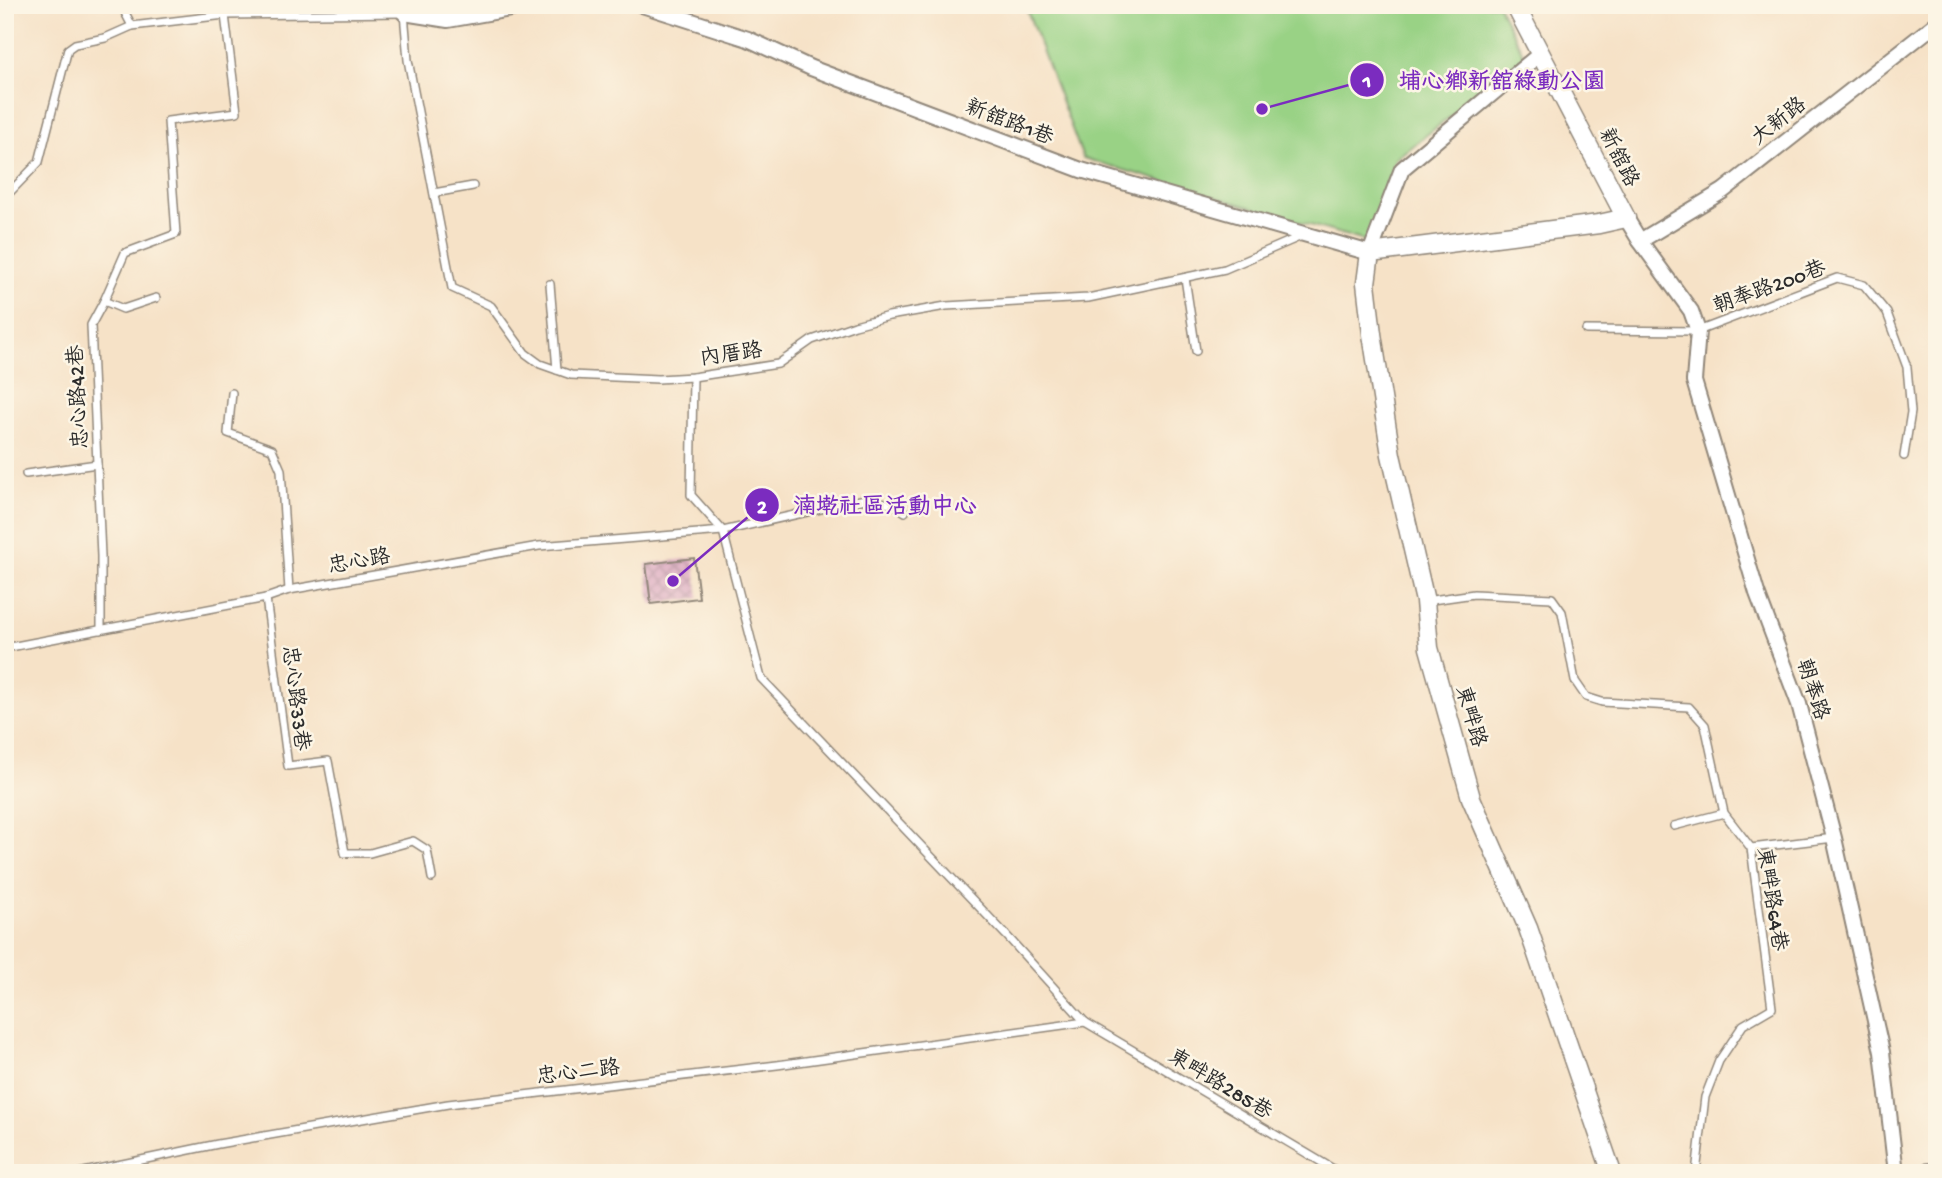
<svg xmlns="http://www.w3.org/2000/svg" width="1942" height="1178" font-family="'Gochi Hand','LXGW WenKai TC',sans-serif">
	<defs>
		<pattern id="building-cross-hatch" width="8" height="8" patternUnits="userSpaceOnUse" patternTransform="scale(1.75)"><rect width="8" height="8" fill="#daa4bf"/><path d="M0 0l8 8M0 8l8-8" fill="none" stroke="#b1869b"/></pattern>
	</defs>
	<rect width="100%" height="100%" fill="#fcf5e5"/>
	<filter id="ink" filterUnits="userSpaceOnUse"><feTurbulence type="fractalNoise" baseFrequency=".0143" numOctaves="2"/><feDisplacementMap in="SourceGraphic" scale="14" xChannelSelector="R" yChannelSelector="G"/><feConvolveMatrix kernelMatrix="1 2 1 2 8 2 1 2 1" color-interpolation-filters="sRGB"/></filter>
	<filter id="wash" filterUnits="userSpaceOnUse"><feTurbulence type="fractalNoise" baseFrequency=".00686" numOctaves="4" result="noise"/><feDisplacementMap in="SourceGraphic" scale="28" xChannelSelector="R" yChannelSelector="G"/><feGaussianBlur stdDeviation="1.57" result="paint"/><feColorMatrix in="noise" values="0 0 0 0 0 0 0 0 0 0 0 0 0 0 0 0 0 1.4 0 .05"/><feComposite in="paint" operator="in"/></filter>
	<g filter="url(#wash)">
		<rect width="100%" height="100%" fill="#f6e2c7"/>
		<!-- park -->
		<polygon fill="#99d285" stroke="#627e58" stroke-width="2" points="1025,5 1498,5 1526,59 1395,159 1368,242 1083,158"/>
		<g id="blocks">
			<!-- building -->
			<polygon fill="url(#building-cross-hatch)" points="694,558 699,598 651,604 646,564"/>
		</g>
	</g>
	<g filter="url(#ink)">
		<use href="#blocks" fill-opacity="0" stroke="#908679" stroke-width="2"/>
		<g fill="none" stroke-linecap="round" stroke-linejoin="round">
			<defs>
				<g id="service">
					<polyline points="121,5 132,26"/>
					<polyline points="401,5 404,13 408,60 452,288 491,306 525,353 540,364 571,375 658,379 693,377 778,364 812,340 855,325 889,316 946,306 1088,298 1225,269 1304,235"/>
					<polyline points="5,193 10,192 39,162 68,49 75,44 105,38 132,26 225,15 404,13"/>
					<polyline points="434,193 473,186"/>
					<polyline points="1185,278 1196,351"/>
					<polyline points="550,284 557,370"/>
					<polyline points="104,301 123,309 156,298"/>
					<polyline points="1586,330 1698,331 1837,278 1864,285 1887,313 1907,367 1911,412 1904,456"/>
					<polyline points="693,377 691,495 723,531 761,678 1006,935 1085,1022 1340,1173"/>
					<polyline points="232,393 228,433 272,449 281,470 289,590"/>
					<polyline points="26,474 97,464"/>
					<polyline points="266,598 288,766 328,761 345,853 370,853 413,841 427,850 432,878"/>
					<polyline points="1425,601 1474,594 1552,598 1562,612 1575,681 1586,697 1602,702 1689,707 1705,725 1724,813 1751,848 1772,1008 1743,1025 1719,1061 1705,1097 1696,1173"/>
					<polyline points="101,630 101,556 91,325 104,301 125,253 176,234 168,121 237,112 225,15"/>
					<polyline points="5,648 266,598 289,590 539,546 723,531 865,499 895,505 905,512"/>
					<polyline points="1674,826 1724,813"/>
					<polyline points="1751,848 1834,838"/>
					<polyline points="1896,1172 1937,1166"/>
					<polyline points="79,1173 218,1144 448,1104 777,1065 1085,1022"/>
				</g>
				<g id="minor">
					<polyline points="642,5 748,39 811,68 1081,170 1370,253 1402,169 1541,53"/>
					<polyline points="404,13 448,20 533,5"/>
					<polyline points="1626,218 1640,241 1691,311 1698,331 1694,381 1757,593 1799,704 1834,838 1882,1052 1896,1173"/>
					<polyline points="1640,241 1723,191 1937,23"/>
				</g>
				<polyline id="tertiary" points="1515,5 1626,218 1599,224 1370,253 1366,283 1372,334 1391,455 1425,601 1429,648 1471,798 1528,928 1612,1173"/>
			</defs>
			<!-- service casing -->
			<use href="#service" stroke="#908679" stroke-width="10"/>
			<!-- minor casing -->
			<use href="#minor" stroke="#908679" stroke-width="18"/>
			<!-- tertiary casing -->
			<use href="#tertiary" stroke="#908679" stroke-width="21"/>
			<!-- service -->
			<use href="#service" stroke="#fff" stroke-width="7"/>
			<!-- minor -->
			<use href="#minor" stroke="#fff" stroke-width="14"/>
			<!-- tertiary -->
			<use href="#tertiary" stroke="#fff" stroke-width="18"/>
		</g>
	</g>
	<g text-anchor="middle" stroke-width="5" stroke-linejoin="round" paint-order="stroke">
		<!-- street labels -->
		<g font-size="21" fill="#2b2b2b" stroke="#fcf5e5">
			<text transform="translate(1778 120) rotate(-38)" y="7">大新路</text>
			<text transform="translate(1010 121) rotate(21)" y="7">新舘路1巷</text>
			<text transform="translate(1620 157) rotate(63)" y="7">新舘路</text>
			<text transform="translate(1769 286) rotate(-20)" y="7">朝奉路200巷</text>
			<text transform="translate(731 353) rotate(-8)" y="7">內厝路</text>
			<text transform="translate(77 397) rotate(-93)" y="7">忠心路42巷</text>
			<text transform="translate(359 560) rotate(-10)" y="7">忠心路</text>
			<text transform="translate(1814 689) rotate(72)" y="7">朝奉路</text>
			<text transform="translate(297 698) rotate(83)" y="7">忠心路33巷</text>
			<text transform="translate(1472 716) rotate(74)" y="7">東畔路</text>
			<text transform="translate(1773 899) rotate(81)" y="7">東畔路64巷</text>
			<text transform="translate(578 1071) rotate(-7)" y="7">忠心二路</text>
			<text transform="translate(1221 1083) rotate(31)" y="7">東畔路285巷</text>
		</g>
	</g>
	<!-- callouts -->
	<path fill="none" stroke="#7b2cbf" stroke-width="2.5" d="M1262 109L1367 80M673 581L762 505"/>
	<g fill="#7b2cbf" stroke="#fcf5e5" stroke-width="2.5">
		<circle cx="1262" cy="109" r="7"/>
		<circle cx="673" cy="581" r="7"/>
		<circle cx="1367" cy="80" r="18"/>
		<circle cx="762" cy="505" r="18"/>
	</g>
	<g font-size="21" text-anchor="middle" font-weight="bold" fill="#fff">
		<text x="1367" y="87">1</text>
		<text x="762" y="513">2</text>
	</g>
	<g font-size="23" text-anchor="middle" font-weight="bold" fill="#7b2cbf" stroke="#fcf5e5" stroke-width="5" stroke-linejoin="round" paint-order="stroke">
		<text x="1502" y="88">埔心鄉新舘綠動公園</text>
		<text x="885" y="513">湳墘社區活動中心</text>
	</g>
	<!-- margin -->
	<rect width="1942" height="1178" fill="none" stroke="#fcf5e5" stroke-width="28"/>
</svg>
